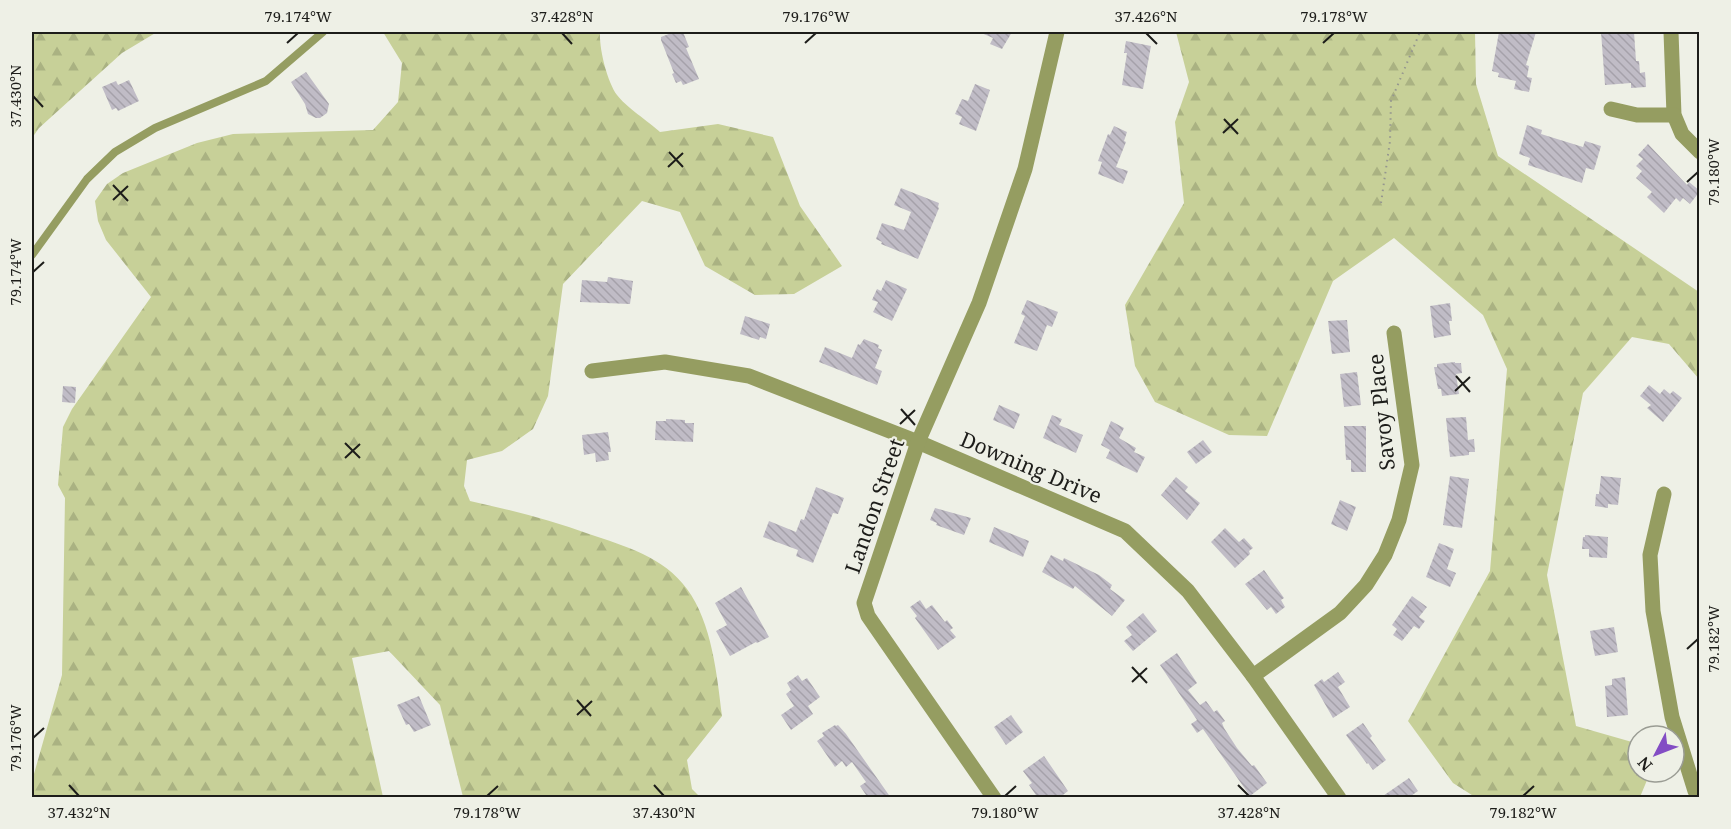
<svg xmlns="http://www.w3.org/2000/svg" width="1731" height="829" font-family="'Noto Serif',serif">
	<defs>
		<pattern id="forest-firs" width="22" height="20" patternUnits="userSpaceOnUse" patternTransform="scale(1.5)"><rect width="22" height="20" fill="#c7d098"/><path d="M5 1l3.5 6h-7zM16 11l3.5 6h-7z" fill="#aab282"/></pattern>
		<pattern id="building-back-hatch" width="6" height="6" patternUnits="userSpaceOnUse" patternTransform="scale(1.5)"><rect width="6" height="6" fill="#c0bcc6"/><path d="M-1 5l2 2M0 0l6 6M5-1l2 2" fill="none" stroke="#a5a1aa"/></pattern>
	</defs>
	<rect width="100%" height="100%" fill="#eef0e6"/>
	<!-- forest -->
	<g fill="url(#forest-firs)">
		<polygon points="32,32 157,32 122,53 39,128 32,138"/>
		<path d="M383,32H600C599,48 607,81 617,95C625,106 649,122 660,132L718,124L773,137L800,206L842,266L794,294L755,295L705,266L680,212L642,201L563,284L548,396L533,429L502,451L467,460L464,486L470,501C511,510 550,520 589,534C625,546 664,557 687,589C712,623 717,675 722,716L687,760L692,789L700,797H463L440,705L389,651L352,658L383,797H32V781L62,675L65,498L58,485L63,427L72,409L151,297L106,240L98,221L95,201L107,184L123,173L197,143L233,134L373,130L398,102L402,63Z"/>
		<polygon points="1176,32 1475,32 1476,84 1498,156 1699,292 1699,379 1669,344 1632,337 1583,393 1547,575 1576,726 1632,742 1638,752 1638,772 1650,773 1640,797 1475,797 1453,783 1408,721 1490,571 1507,369 1483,315 1394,238 1333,281 1267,436 1229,435 1155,402 1135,366 1125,305 1184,203 1175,122 1189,82"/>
	</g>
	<!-- building -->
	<g fill="url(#building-back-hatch)">
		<polygon points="674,32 683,32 689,47 686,48 699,79 683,85 681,81 676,83 672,74 674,73 661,40 661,37"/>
		<polygon points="979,32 1012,32 1002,49 990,44 993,38"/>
		<polygon points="1499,32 1536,32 1526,65 1529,66 1527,77 1532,78 1529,92 1514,89 1516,81 1498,77 1499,73 1492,71"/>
		<polygon points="1601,32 1634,32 1636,61 1639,61 1640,73 1645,72 1646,87 1631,88 1631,83 1605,85"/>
		<polygon points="1126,41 1151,46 1143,89 1122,85 1127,53 1124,53"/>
		<polygon points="306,72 329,104 327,113 320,118 316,118 308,114 305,104 291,82"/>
		<polygon points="129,80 139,101 118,111 116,108 112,110 102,87 116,81 118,85"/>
		<polygon points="975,84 990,90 976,131 959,124 962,117 955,114 962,99 968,101"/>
		<polygon points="1527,125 1542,130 1541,134 1583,147 1585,141 1601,146 1594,170 1586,168 1582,183 1528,165 1530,158 1519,154"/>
		<polygon points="1114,126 1127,132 1124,141 1126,142 1116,167 1128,171 1123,184 1098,174 1102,162 1098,161 1108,134 1110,135"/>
		<polygon points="1648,144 1687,185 1689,182 1700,191 1690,204 1683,198 1680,202 1676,198 1664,213 1647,197 1652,192 1636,178 1642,171 1636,166 1643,159 1638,155"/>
		<polygon points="901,188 939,203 938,207 939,208 918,259 881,244 882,242 876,239 882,223 904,230 911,212 894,205"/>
		<polygon points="608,277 633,281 630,304 580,302 582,280 607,282"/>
		<polygon points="886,280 907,289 892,321 873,312 878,302 872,300 877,289 881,291"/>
		<polygon points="1027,300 1058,312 1052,327 1047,325 1037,351 1014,343 1025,316 1021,314"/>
		<polygon points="1450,303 1452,321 1449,321 1451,335 1434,338 1430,306"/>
		<polygon points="745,316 770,324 766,339 760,337 759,340 740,334"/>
		<polygon points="1347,320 1350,352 1332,354 1328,321"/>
		<polygon points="864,339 879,345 878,348 882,350 875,368 882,371 877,385 819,362 825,347 852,358 858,344 860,345"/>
		<polygon points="1455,362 1455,363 1461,363 1462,373 1456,374 1459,394 1442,396 1441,389 1438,389 1434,367 1437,367 1437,364"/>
		<polygon points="1357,372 1361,405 1344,407 1340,374"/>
		<polygon points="1649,385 1660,394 1664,389 1670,394 1673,391 1682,398 1663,422 1647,408 1651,405 1640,396"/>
		<polygon points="63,386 76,387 75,403 62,402"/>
		<polygon points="999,405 1020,414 1014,429 993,420"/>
		<polygon points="1052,415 1062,419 1059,425 1083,435 1076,453 1043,438"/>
		<polygon points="1466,417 1468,440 1474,439 1475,452 1469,452 1469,455 1450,457 1446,418"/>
		<polygon points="666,419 685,420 685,423 694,423 693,442 655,440 656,421 666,421"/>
		<polygon points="1111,421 1124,428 1119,438 1136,448 1134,452 1145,457 1137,473 1106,458 1110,450 1101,445"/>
		<polygon points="1344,426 1366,426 1366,472 1351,472 1351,460 1346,460"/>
		<polygon points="608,432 611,452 608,452 609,460 596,462 595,453 584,455 582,435"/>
		<polygon points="1203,440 1212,452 1196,464 1187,452"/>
		<polygon points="1450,476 1469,479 1462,528 1443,525"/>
		<polygon points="1601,476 1621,478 1618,505 1608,504 1608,508 1595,506 1596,494 1599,494"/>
		<polygon points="1176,477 1188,487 1185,491 1200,503 1187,520 1161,495"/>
		<polygon points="816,487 844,498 838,514 833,513 813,563 796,556 798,550 763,537 769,521 796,532 801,519 804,520"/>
		<polygon points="1340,500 1356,507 1347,531 1331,524"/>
		<polygon points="935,508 971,518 964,535 936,525 937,523 930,520"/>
		<polygon points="994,527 1029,541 1023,557 989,542"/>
		<polygon points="1225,528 1239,542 1244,538 1253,548 1249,551 1250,554 1235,568 1211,542"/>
		<polygon points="1585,535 1608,537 1607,558 1589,557 1589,549 1582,549 1583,537 1585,537"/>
		<polygon points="1439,543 1454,549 1447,569 1456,573 1450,587 1426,577"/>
		<polygon points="1051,555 1063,561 1064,558 1099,575 1112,585 1110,589 1125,600 1112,616 1075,586 1073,589 1042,572"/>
		<polygon points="1264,570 1284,598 1281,600 1285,607 1276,614 1271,607 1267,610 1245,584"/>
		<polygon points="741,587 769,637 757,643 756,642 730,656 716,631 727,625 715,603"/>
		<polygon points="1412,596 1427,607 1419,617 1425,621 1419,629 1414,626 1402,641 1393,635 1397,629 1392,625"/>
		<polygon points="920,600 926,609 932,605 945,622 947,620 953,628 950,630 956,637 938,650 915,618 917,616 910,607"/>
		<polygon points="1143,613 1157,631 1133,651 1124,641 1132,635 1126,627"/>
		<polygon points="1614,627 1618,652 1595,656 1590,631"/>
		<polygon points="1177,653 1197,683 1188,690 1200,705 1206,701 1214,712 1217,710 1225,721 1222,723 1224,728 1237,748 1252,766 1254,765 1267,783 1250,796 1203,729 1197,733 1191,724 1197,720 1160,665"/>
		<polygon points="1338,672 1345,682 1338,687 1350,707 1333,718 1314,685 1322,679 1324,682"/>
		<polygon points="798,675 802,681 807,678 820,697 808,706 813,714 791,730 781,715 794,706 786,694 791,690 787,683"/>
		<polygon points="1625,677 1628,715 1607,717 1605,686 1612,685 1612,679"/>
		<polygon points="419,696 431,725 414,732 409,724 406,725 397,705"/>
		<polygon points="1011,715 1023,732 1006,745 994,727"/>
		<polygon points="1363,723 1372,736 1370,738 1386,760 1373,770 1368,763 1367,764 1346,735"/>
		<polygon points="835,725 836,726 838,725 846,734 891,798 868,798 860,786 866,782 852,762 846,767 842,761 835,767 817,741 824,736 822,733"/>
		<polygon points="1044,756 1068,791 1059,798 1038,798 1029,785 1032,783 1023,771"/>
		<polygon points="1409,778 1418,791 1408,798 1380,798"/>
	</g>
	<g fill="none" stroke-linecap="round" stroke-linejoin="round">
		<!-- path -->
		<polyline stroke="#95968f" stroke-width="2" stroke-dasharray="1.5 4.5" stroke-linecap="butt" points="1381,203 1390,141 1391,101 1420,32"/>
		<!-- service -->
		<polyline stroke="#959d61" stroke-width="8" points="32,255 87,179 115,152 155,128 266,81 323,32"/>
		<!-- minor -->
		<g stroke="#959d61" stroke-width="15">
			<polyline points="1671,32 1674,115 1682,134 1700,152"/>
			<polyline points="1611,109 1637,115 1674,115"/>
			<polyline points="592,371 665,362 749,376 918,442 1125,531 1188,591 1253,676 1339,798"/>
			<polyline points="1664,494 1650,555 1653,611 1672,717 1695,791 1700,797"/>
			<polyline points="1253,676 1340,613 1366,585 1385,555 1399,520 1412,465 1394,333"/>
			<polyline points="994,798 868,616 864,603 918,442 979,303 1025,169 1057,32"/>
		</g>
	</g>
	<!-- ticks -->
	<path fill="none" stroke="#1d1d1a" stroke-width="2" d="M562,33L572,44M1146,33L1157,44M287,43L298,33M805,43L816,33M1323,43L1334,33M33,96L43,107M1224,119L1238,134M1223,133L1238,119M669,152L683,167M668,167L683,153M1687,182L1698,172M113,185L128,201M113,200L128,186M33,272L44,262M1456,376L1470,392M1455,391L1470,377M901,409L915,425M900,424L915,410M345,443L360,458M345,458L360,444M1687,649L1698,639M1132,667L1147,683M1132,682L1147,668M577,700L591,716M577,715L592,701M33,738L44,728M69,785L79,796M654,785L664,796M1238,785L1249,796M487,796L498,786M1005,796L1016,786M1523,796L1534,786"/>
	<g text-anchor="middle" stroke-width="4.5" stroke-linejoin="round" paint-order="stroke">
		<!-- street labels -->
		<g font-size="21" fill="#1d1d1a" stroke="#eef0e6">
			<text transform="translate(1382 412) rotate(-96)" y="7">Savoy Place</text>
			<text transform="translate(1031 468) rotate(23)" y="7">Downing Drive</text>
			<text transform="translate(875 506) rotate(-71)" y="7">Landon Street</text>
		</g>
	</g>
	<!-- border -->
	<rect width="1731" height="829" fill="none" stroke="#eef0e6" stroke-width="66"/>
	<!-- north arrow -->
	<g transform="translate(1656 754) rotate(228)"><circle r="28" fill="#eef0e6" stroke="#9a9c94" stroke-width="1.5"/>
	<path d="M0-4.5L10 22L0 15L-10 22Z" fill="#834dc4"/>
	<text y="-9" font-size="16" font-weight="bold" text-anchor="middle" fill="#1d1d1a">N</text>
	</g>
	<rect x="33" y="33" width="1665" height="763" fill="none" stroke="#1d1d1a" stroke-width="2"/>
	<g font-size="15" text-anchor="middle" fill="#1d1d1a">
		<text x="298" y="22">79.174°W</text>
		<text x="562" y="22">37.428°N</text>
		<text x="816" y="22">79.176°W</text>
		<text x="1146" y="22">37.426°N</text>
		<text x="1334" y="22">79.178°W</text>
		<text transform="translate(16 96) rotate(-90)" y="5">37.430°N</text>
		<text transform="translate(1714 172) rotate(-90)" y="5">79.180°W</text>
		<text transform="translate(16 272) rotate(-90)" y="5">79.174°W</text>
		<text transform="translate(1714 639) rotate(-90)" y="5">79.182°W</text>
		<text transform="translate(16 738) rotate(-90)" y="5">79.176°W</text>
		<text x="79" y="818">37.432°N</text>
		<text x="487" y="818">79.178°W</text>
		<text x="664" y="818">37.430°N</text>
		<text x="1005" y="818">79.180°W</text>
		<text x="1249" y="818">37.428°N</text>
		<text x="1523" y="818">79.182°W</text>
	</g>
</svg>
